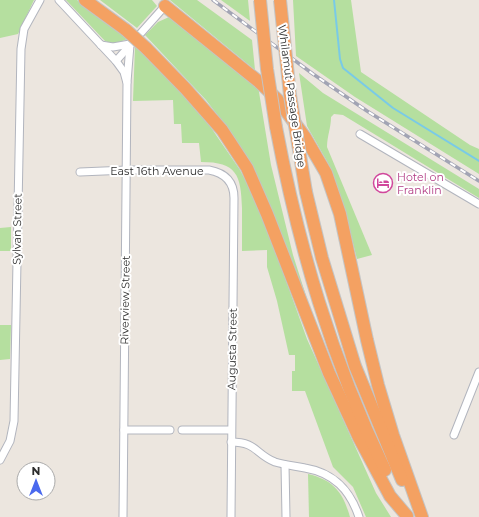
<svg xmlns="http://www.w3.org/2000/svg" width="479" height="517" font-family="Montserrat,sans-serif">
	<rect width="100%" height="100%" fill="#ece6df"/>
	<!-- green -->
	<g fill="#b5df9f">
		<polygon points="0,0 34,0 18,34 0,38"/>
		<polygon points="66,0 77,0 114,26 128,39 113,44 105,41"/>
		<polygon points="100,0 152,0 157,6 137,28"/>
		<polygon points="170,0 197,0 252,40 255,70"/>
		<polygon points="221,0 248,0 250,21"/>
		<polygon points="293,0 351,0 361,72 470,145 479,149 479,174 355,97 296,56"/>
		<polygon points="169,17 258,86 271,165 293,255 315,324 248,161 229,130 206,100 145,35 158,22"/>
		<path d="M135,46L201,113L240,170L252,193L274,247L307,339L376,493L391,517H366L353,487L333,467L305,391H292V371H295V355H289L277,301L267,267V250L242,251C242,236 242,222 242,208C241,175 237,162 201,162L199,143H182L181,124H174L173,100L133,101Z"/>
		<path d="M299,73L323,93L479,189V198L343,115L334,114L331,117C331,128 327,136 327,147L372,255L357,259L342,200L329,165L307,126Z"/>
		<polygon points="11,227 11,251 0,251 0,228"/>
		<polygon points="0,325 11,325 10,359 0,360"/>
		<path d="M308,474C334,480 343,493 350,517H309Z"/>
	</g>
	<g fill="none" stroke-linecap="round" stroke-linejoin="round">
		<!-- stream -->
		<polyline stroke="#79cae7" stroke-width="2" points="334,0 340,59 343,68 393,108 479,161"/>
		<defs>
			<g id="minor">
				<polyline points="59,0 116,61 124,72 127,83 123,517"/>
				<polyline points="101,45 113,47 130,44"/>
				<polyline points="116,61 165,6"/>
				<polyline points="127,82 130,45"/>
				<polyline points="360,134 479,204"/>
				<path d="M80,172L127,170H209C225,173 234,182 234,198L231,517"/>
				<polyline points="124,430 170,430"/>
				<polyline points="182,430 231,430"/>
				<polyline points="454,435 479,372"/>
				<path d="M231,442C257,442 255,454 275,462C285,465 295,466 305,468C334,473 350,490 359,517"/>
				<polyline points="0,460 10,441 14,421 21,49 24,29 40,0"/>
				<polyline points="285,465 286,517"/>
			</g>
			<g id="motorway">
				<polyline points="85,0 126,30"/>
				<polyline points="165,6 258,81 277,99 305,137 326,173 340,214 367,340 378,385 393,435 422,517"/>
				<polyline points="146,48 185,88 222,130 247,168 267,214 329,373 359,438 390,496 407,516"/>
				<path d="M276,127C299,248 331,358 385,470"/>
				<polyline points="306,192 322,258 355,366 402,480"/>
			</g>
		</defs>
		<!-- minor casing -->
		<use href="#minor" stroke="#b2b5be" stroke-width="9"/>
		<!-- motorway casing -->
		<use href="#motorway" stroke="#c4c4c4" stroke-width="14"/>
		<!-- minor -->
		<use href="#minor" stroke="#fff" stroke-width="7"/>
		<!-- motorway -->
		<use href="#motorway" stroke="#f4a162" stroke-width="12"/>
		<defs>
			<polyline id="rail" points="213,0 313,74 367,111 479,181"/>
		</defs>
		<!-- rail casing -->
		<use href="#rail" stroke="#a2a4b4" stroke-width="3.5"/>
		<!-- rail -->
		<use href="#rail" stroke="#fff" stroke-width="2" stroke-dasharray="6" stroke-linecap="butt"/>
		<defs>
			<g id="motorway-bridge">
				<polyline points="260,0 267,69 276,127"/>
				<polyline points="280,0 290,95 306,192"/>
				<polyline points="126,30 146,48"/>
			</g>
		</defs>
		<!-- motorway-bridge casing -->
		<use href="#motorway-bridge" stroke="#c4c4c4" stroke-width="14" stroke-linecap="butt"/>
		<!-- motorway-bridge -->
		<use href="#motorway-bridge" stroke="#f4a162" stroke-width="12"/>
	</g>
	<!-- icons -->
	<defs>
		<symbol id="hotel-ring" viewBox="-11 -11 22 22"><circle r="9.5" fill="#fff" stroke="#d1479c" stroke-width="1.5"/><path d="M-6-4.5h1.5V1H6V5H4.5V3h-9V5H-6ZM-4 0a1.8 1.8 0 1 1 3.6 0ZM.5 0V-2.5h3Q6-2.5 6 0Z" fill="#d1479c"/></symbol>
	</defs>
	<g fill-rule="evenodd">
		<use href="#hotel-ring" x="372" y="172" width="22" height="22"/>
	</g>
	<g text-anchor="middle" stroke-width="4" stroke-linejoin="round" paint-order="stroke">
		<!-- street labels -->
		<g font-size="11" fill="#2c2c2c" stroke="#fff">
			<text transform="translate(292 96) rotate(82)" y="4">Whilamut Passage Bridge</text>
			<text x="157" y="175">East 16th Avenue</text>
			<text transform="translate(17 229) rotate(-89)" y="4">Sylvan Street</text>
			<text transform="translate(125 300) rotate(-89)" y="4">Riverview Street</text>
			<text transform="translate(232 349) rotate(-89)" y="4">Augusta Street</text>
		</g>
		<!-- hotel labels -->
		<g font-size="11" fill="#b23c85" stroke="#fff" text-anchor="start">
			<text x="397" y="181">Hotel on<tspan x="397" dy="13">Franklin</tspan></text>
		</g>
	</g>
	<!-- north arrow -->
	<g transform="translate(36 481)"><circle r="19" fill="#ffffff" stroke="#ababab"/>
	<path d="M0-3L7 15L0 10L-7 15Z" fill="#4a69ee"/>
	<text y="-6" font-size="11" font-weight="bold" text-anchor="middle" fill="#2c2c2c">N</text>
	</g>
</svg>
